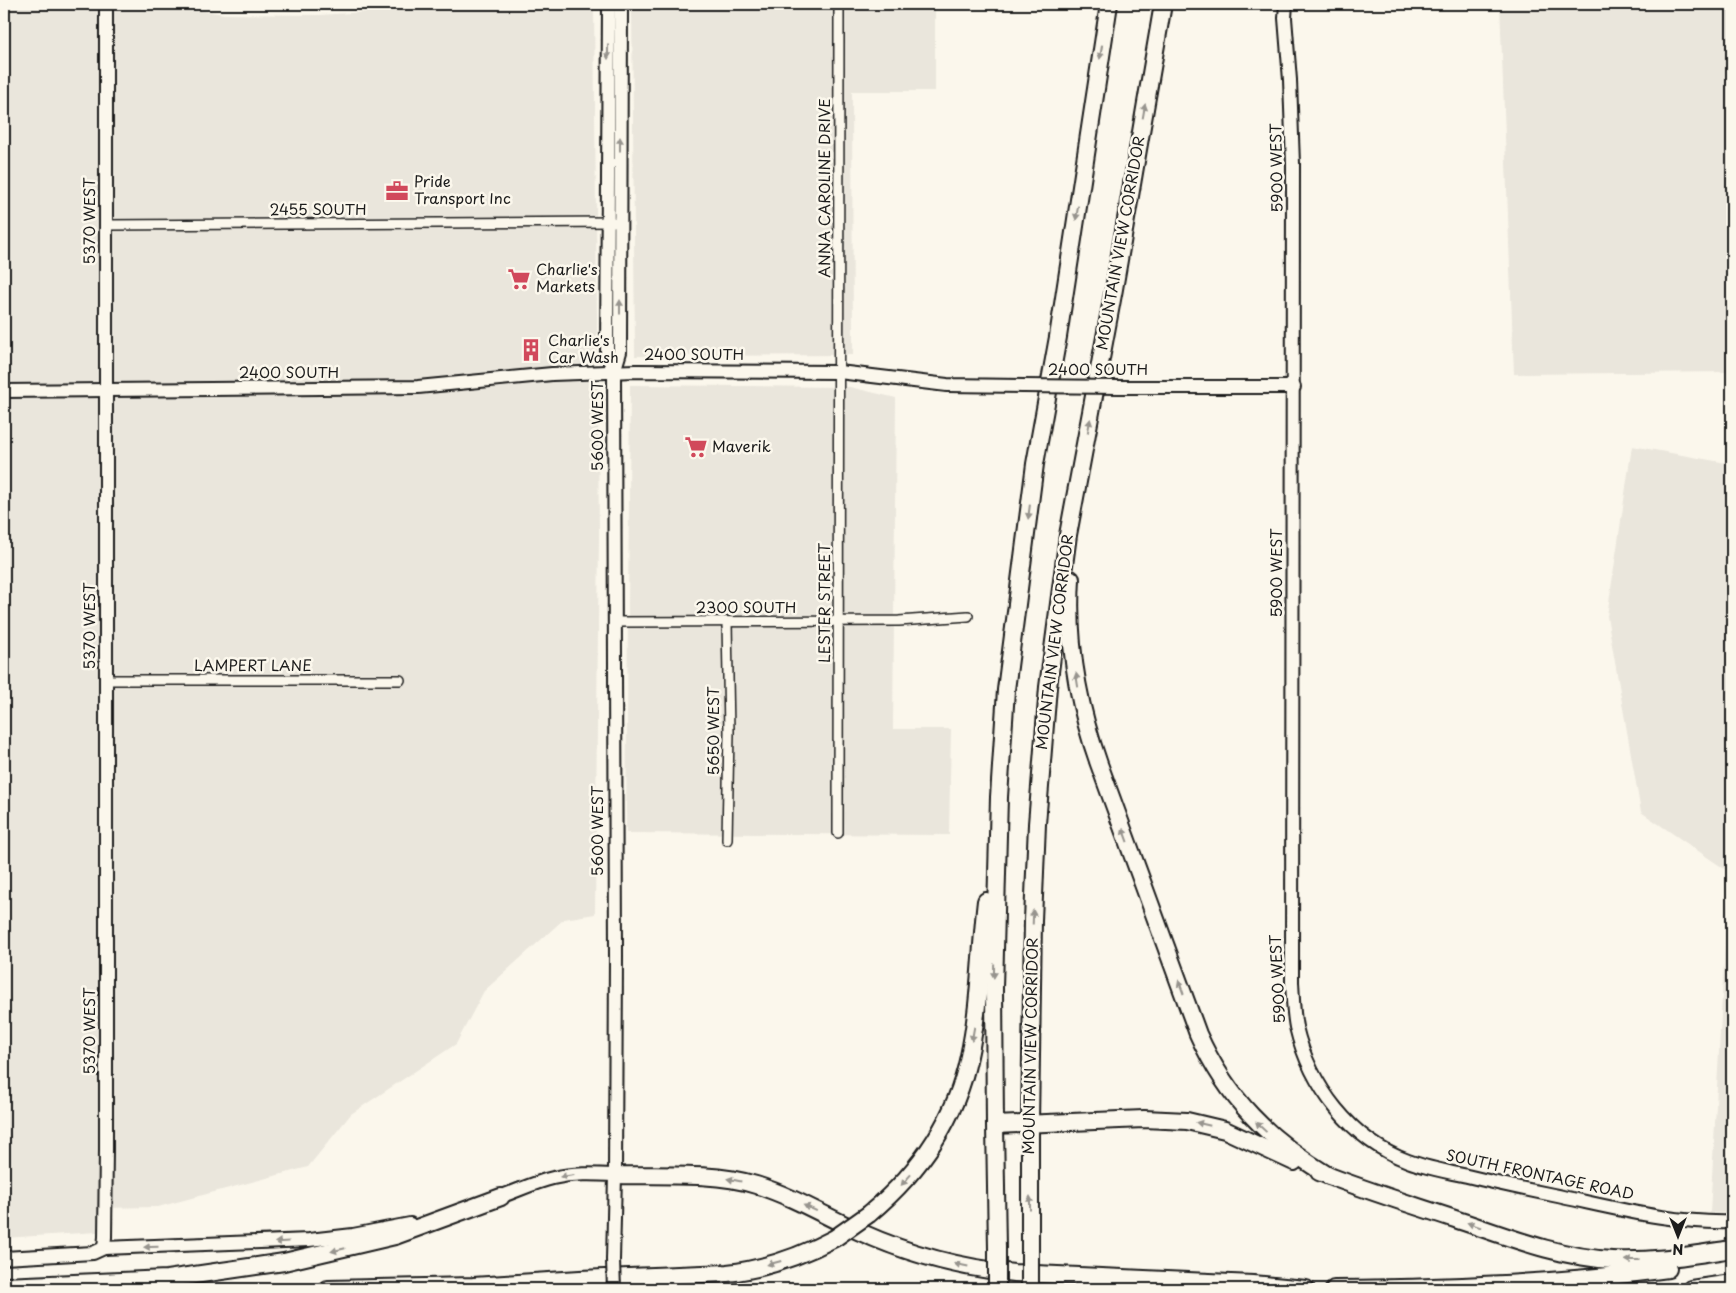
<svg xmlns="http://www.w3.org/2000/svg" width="1736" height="1293" font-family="'Playpen Sans',sans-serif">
	<rect width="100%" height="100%" fill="#fbf7ec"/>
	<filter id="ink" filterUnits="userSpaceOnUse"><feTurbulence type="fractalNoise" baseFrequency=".02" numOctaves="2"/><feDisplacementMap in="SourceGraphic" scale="10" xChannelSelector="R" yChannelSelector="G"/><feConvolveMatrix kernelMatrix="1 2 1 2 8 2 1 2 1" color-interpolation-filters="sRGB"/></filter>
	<g filter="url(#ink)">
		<!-- built -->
		<g fill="#eae6dc">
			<polygon points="4,4 159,4 224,14 319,15 432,8 465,8 486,4 594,4 599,533 595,914 564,919 484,991 456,1044 351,1114 308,1167 158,1207 98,1208 97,1232 4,1238"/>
			<polygon points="632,4 935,4 935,91 852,91 853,355 635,356"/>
			<polygon points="1500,4 1732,4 1732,372 1514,374"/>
			<polygon points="630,385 850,387 896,398 893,729 951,729 949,835 626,833"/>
			<polygon points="1632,446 1732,464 1732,1213 1710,1213 1729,872 1641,812 1607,616"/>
		</g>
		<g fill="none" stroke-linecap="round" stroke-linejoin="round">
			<defs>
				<g id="street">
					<polyline points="107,225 613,222"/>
					<polyline points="614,622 899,621 968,616"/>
					<polyline points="727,622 729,732 727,840"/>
					<polyline points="107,680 400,680"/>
					<polyline points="838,833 839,4"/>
				</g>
				<g id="secondary">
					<polyline points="609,4 607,354 614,372"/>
					<path d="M1286,4L1285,18L1290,80L1293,164L1292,982C1293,997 1293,1012 1296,1027C1310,1086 1351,1140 1408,1161C1427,1168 1448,1172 1467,1176C1496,1183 1524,1189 1553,1195C1611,1207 1672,1224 1732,1222"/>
					<polyline points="1120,387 1294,387"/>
					<polyline points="4,391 418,387 552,374 635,371 839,372 947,385 1023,386"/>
					<path d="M493,1199C513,1193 532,1183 553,1178C573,1173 594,1174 615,1175"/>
					<polyline points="104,1248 105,1237 106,1149 106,4"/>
					<polyline points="104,1248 309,1240 353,1235 410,1224"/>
					<polyline points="4,1258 93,1253 104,1248"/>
					<polyline points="613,1260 615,1175 616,955 614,372 620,352 621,4"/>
				</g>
				<g id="highway">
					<path d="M1071,579C1067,642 1078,705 1099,764L1198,1034C1227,1099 1269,1140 1329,1176"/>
					<polyline points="995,1125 1144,1119 1187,1121 1225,1130 1294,1162"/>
					<path d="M1319,1172C1364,1190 1410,1204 1455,1219C1506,1236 1557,1257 1612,1260C1653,1262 1692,1255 1732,1249"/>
					<path d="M615,1175C659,1176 714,1172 756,1185C792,1196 825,1216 860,1232C909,1254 960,1268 1014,1273L1253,1284L1306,1289"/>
					<path d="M869,1214C918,1173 956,1120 969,1056C980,1006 980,953 986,901"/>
					<polyline points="997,1249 995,1125 994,988 999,797 1006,690 1035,464 1058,337 1109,4"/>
					<polyline points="1030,1252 1030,1123 1033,920 1037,824 1048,687 1068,535 1114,289 1163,4"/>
					<polyline points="4,1286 167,1279 284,1262 395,1236 501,1197"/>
					<path d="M328,1289L473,1286L580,1279L727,1273C765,1269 801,1256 835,1238"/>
					<path d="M1334,1289C1445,1288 1558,1284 1668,1269"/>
					<polyline points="1691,1289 1732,1283"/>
				</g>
			</defs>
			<!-- street casing -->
			<use href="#street" stroke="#1c1c1c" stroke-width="12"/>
			<!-- secondary casing -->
			<use href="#secondary" stroke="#1c1c1c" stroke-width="16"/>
			<!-- highway casing -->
			<use href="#highway" stroke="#1c1c1c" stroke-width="20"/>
			<!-- street -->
			<use href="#street" stroke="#fbf7ec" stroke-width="9"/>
			<!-- secondary -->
			<use href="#secondary" stroke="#fbf7ec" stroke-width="12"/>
			<!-- highway -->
			<use href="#highway" stroke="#fbf7ec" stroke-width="16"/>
			<defs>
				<g id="secondary-bridge">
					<polyline points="1023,386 1120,387"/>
					<polyline points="613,1260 614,1289"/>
				</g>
				<g id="highway-bridge">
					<polyline points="835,1238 869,1214"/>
					<polyline points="997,1249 997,1289"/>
					<polyline points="1030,1289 1030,1252"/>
				</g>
			</defs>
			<!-- secondary-bridge casing -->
			<use href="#secondary-bridge" stroke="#1c1c1c" stroke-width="16" stroke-linecap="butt"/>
			<!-- highway-bridge casing -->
			<use href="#highway-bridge" stroke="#1c1c1c" stroke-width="20" stroke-linecap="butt"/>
			<!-- secondary-bridge -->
			<use href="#secondary-bridge" stroke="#fbf7ec" stroke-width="12"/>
			<!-- highway-bridge -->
			<use href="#highway-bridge" stroke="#fbf7ec" stroke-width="16"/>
		</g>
		<!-- one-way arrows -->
		<defs><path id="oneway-solid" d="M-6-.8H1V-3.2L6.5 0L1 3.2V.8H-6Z" transform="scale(1.25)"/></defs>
		<g fill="#97948e">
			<use href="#oneway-solid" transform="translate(608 52) rotate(90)"/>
			<use href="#oneway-solid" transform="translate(1101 52) rotate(99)"/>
			<use href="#oneway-solid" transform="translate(1144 111) rotate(-80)"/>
			<use href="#oneway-solid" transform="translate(620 144) rotate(-90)"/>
			<use href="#oneway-solid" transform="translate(1077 213) rotate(99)"/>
			<use href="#oneway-solid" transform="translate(620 307) rotate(-90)"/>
			<use href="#oneway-solid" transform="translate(1089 426) rotate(-79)"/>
			<use href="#oneway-solid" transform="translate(1029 512) rotate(97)"/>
			<use href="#oneway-solid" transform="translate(1077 680) rotate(-99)"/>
			<use href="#oneway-solid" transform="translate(1125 835) rotate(-110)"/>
			<use href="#oneway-solid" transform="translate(1033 917) rotate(-88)"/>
			<use href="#oneway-solid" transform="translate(994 971) rotate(91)"/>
			<use href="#oneway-solid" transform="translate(1181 987) rotate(-110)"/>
			<use href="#oneway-solid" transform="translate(973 1034) rotate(100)"/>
			<use href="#oneway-solid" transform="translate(1203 1124) rotate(-167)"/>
			<use href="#oneway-solid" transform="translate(1261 1127) rotate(-137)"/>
			<use href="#oneway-solid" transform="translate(567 1176) rotate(173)"/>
			<use href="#oneway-solid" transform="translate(734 1180) rotate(-169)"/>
			<use href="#oneway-solid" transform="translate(906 1180) rotate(132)"/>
			<use href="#oneway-solid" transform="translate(1030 1203) rotate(-90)"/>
			<use href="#oneway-solid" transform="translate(810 1208) rotate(-156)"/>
			<use href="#oneway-solid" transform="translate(1474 1225) rotate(-161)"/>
			<use href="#oneway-solid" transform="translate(282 1242) rotate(177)"/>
			<use href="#oneway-solid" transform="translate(151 1247) rotate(178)"/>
			<use href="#oneway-solid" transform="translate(338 1250) rotate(167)"/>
			<use href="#oneway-solid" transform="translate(1632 1260) rotate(-180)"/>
			<use href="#oneway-solid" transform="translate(774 1263) rotate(165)"/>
			<use href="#oneway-solid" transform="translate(961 1265) rotate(-168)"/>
		</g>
	</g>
	<!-- icons -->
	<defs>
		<symbol id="office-bare" viewBox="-9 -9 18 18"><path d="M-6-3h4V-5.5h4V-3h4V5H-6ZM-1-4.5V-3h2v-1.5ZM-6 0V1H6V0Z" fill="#d1495b" stroke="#fbf7ec" stroke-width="2.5" paint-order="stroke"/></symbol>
		<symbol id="supermarket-bare" viewBox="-9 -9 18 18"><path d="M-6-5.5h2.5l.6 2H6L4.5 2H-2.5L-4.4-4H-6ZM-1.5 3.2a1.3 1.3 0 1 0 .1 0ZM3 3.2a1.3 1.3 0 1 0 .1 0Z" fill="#d1495b" stroke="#fbf7ec" stroke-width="2.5" paint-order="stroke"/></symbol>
		<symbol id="building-bare" viewBox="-9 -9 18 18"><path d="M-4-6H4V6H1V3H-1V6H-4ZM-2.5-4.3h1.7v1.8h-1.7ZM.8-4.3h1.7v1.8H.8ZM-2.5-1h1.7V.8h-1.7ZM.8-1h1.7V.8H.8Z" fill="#d1495b" stroke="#fbf7ec" stroke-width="2.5" paint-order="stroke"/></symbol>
	</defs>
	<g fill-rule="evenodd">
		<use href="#office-bare" x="381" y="175" width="32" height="32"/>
		<use href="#supermarket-bare" x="503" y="263" width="32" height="32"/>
		<use href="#building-bare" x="515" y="334" width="32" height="32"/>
		<use href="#supermarket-bare" x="680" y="431" width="32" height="32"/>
	</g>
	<g text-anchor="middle" stroke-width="5" stroke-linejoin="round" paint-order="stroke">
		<!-- street labels -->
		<g font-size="15" fill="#1c1c1c" stroke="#fbf7ec">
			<text transform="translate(1277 168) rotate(-91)" y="5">5900 WEST</text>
			<text transform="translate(825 188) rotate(-90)" y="5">ANNA CAROLINE DRIVE</text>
			<text x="318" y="215">2455 SOUTH</text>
			<text transform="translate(90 221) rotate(-90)" y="5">5370 WEST</text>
			<text transform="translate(1121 243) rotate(-80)" y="5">MOUNTAIN VIEW CORRIDOR</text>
			<text x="694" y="360">2400 SOUTH</text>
			<text x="1098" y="375">2400 SOUTH</text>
			<text x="289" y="378">2400 SOUTH</text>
			<text transform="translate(598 426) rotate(-90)" y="5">5600 WEST</text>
			<text transform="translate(1277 573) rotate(-90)" y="5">5900 WEST</text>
			<text transform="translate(825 603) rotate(-90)" y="5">LESTER STREET</text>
			<text x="746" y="613">2300 SOUTH</text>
			<text transform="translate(90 626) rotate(-90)" y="5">5370 WEST</text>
			<text transform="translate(1055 642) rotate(-83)" y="5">MOUNTAIN VIEW CORRIDOR</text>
			<text x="253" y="671">LAMPERT LANE</text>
			<text transform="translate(714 731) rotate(-90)" y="5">5650 WEST</text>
			<text transform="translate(598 831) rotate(-90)" y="5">5600 WEST</text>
			<text transform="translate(1278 979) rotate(-93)" y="5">5900 WEST</text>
			<text transform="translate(90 1031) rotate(-90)" y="5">5370 WEST</text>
			<text transform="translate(1031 1046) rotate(-89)" y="5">MOUNTAIN VIEW CORRIDOR</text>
			<text transform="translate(1540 1175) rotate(12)" y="5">SOUTH FRONTAGE ROAD</text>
		</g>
		<!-- poi labels -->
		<g font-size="15" fill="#1c1c1c" stroke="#fbf7ec" text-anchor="start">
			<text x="414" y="187">Pride<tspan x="414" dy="17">Transport Inc</tspan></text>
			<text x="536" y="275">Charlie's<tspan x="536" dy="17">Markets</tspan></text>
			<text x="548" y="346">Charlie's<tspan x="548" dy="17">Car Wash</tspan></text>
			<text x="712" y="452">Maverik</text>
		</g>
	</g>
	<!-- margin -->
	<rect width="1736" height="1293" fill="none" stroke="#fbf7ec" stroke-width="20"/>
	<rect x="10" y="10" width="1716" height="1273" fill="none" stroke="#1c1c1c" stroke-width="2" filter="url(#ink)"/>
	<!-- north arrow -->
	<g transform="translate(1678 1236) rotate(180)" stroke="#fbf7ec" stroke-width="4" paint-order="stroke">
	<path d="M0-4L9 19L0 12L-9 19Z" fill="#1c1c1c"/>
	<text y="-8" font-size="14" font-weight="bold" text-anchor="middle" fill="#1c1c1c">N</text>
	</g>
</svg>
